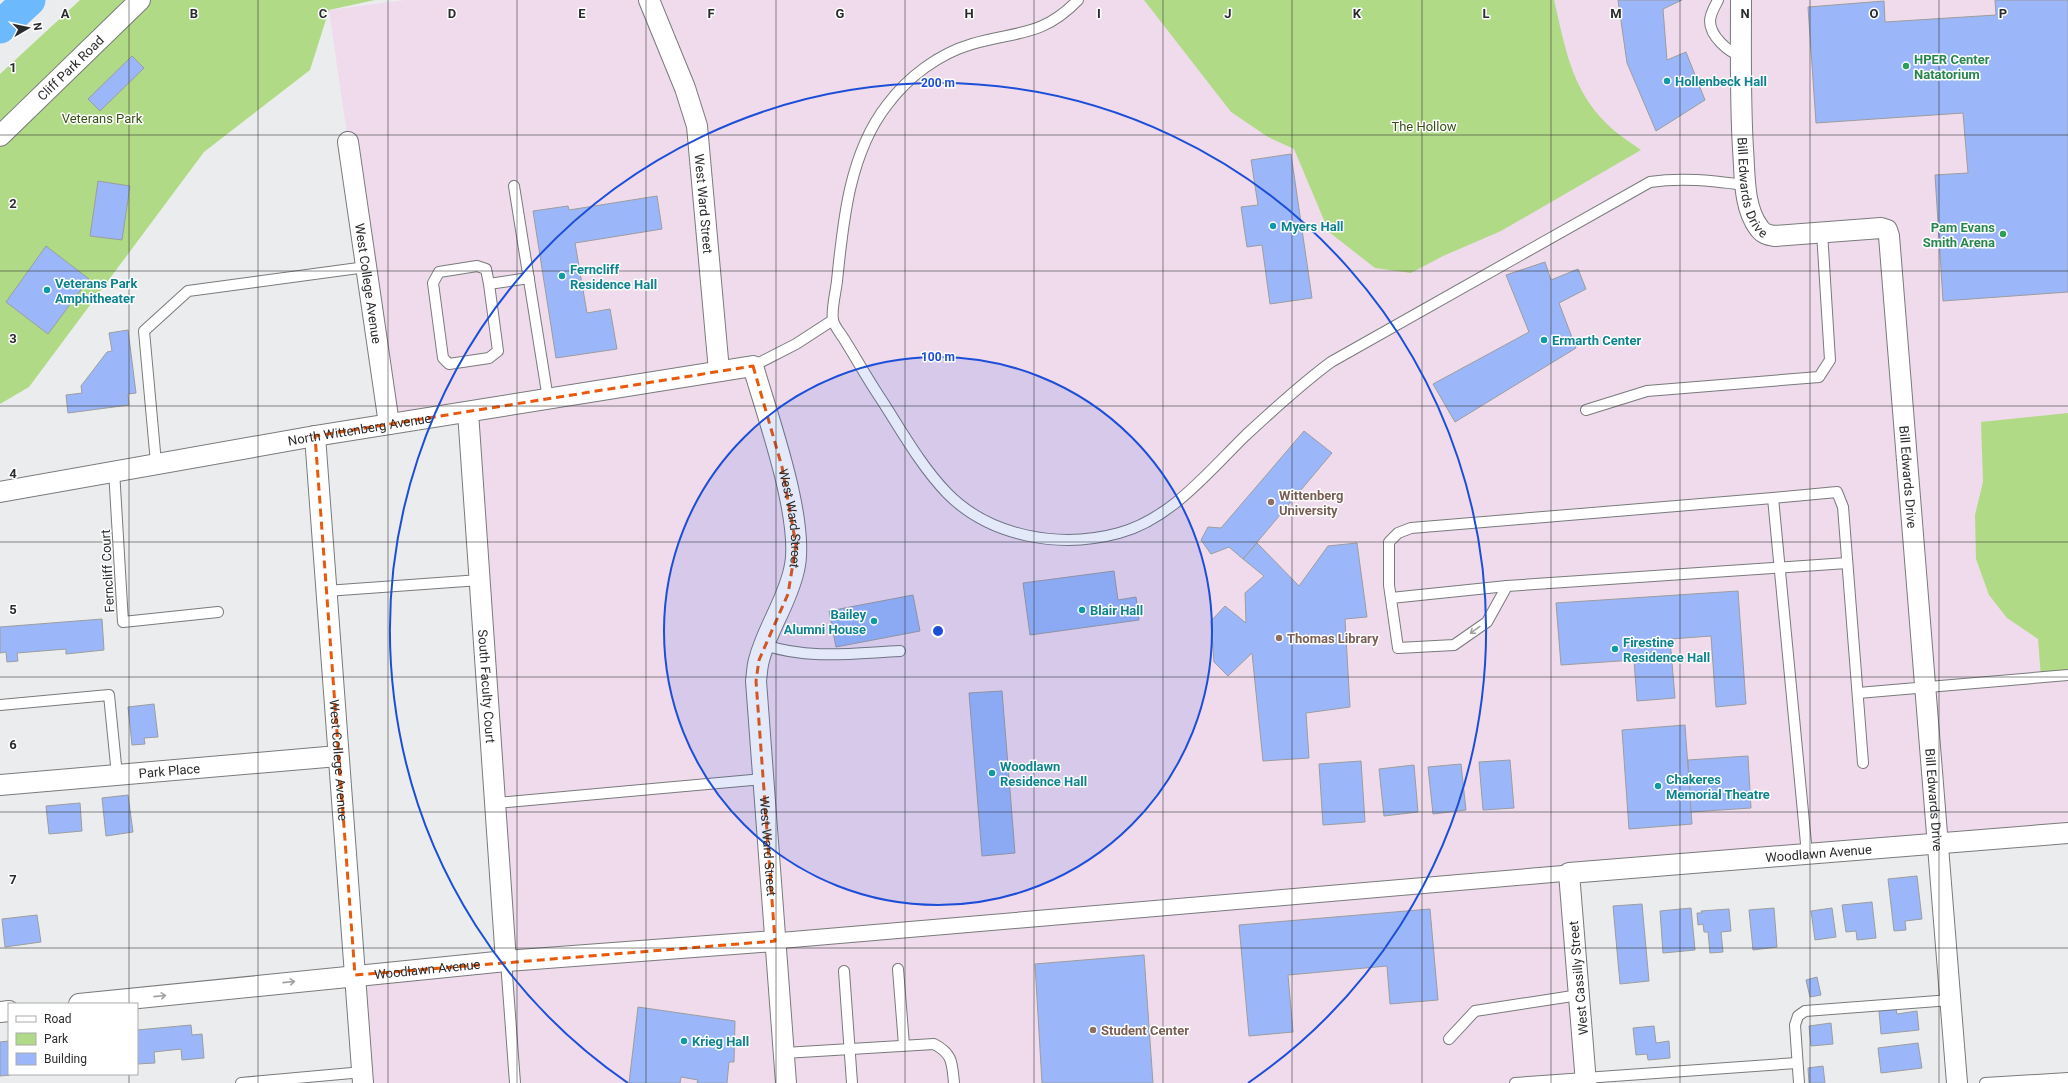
<svg xmlns="http://www.w3.org/2000/svg" width="2068" height="1083" font-family="Roboto,sans-serif">
	<rect width="100%" height="100%" fill="#ebecee"/>
	<!-- education -->
	<polygon fill="#efdbec" points="405,0 2068,0 2068,833 1569,873 1586,1083 363,1083 355,975 506,961 468,412 389,424 329,10"/>
	<!-- green -->
	<g fill="#b1da86">
		<polygon points="80,0 375,0 329,10 310,70 204,152 29,387 0,404 0,74"/>
		<path d="M1144,0H1554C1565,46 1571,89 1607,124C1617,134 1630,142 1641,150L1501,231L1443,256L1411,273L1375,268L1329,232L1294,149L1268,137L1231,112Z"/>
		<polygon points="2068,413 2068,675 2041,677 2038,639 2007,618 1989,595 1976,559 1975,515 1983,482 1981,422"/>
	</g>
	<g fill="none" stroke-linecap="round" stroke-linejoin="round">
		<!-- river -->
		<polyline stroke="#6db9fd" stroke-width="33" points="0,27 29,0"/>
	</g>
	<!-- building -->
	<g fill="#9bb7f9" stroke="#9c9d9f">
		<polygon points="1618,0 1682,0 1663,9 1667,60 1686,52 1705,100 1656,131 1627,63"/>
		<polygon points="1995,0 2068,0 2068,292 1943,301 1935,175 1968,173 1963,113 1816,123 1808,7 1884,1 1885,22 1996,15"/>
		<polygon points="132,56 144,68 100,111 88,99"/>
		<polygon points="1291,154 1312,298 1270,304 1262,245 1247,247 1241,207 1258,205 1251,160"/>
		<polygon points="98,181 130,186 122,240 90,236"/>
		<polygon points="657,196 662,229 575,243 587,313 610,309 617,349 556,358 533,211 568,206 569,210"/>
		<polygon points="46,246 89,279 48,334 6,302"/>
		<polygon points="1545,262 1551,280 1578,269 1586,289 1559,303 1576,348 1455,422 1433,384 1529,332 1506,275"/>
		<polygon points="128,330 136,393 128,394 129,405 68,413 66,395 82,393 81,386 107,352 112,351 109,333"/>
		<polygon points="1304,431 1332,453 1243,559 1229,547 1211,554 1201,540 1208,527 1221,528"/>
		<polygon points="1257,543 1299,586 1328,546 1357,543 1367,617 1345,619 1350,707 1306,713 1309,758 1263,761 1252,653 1228,676 1214,662 1211,621 1225,606 1246,623 1245,593 1264,576 1243,559"/>
		<polygon points="1114,571 1118,600 1136,597 1139,620 1030,635 1023,583"/>
		<polygon points="1738,591 1746,704 1716,707 1711,636 1670,639 1675,698 1637,701 1634,660 1561,665 1556,603"/>
		<polygon points="913,595 920,631 836,647 829,611"/>
		<polygon points="102,619 104,650 66,654 66,649 17,653 18,661 7,662 6,652 0,653 0,627"/>
		<polygon points="1002,691 1015,853 982,856 969,693"/>
		<polygon points="154,704 158,737 144,738 145,744 132,745 128,707"/>
		<polygon points="1685,725 1692,824 1629,829 1622,730"/>
		<polygon points="1748,756 1751,808 1691,812 1688,760"/>
		<polygon points="1510,760 1514,808 1483,810 1479,762"/>
		<polygon points="1361,761 1365,822 1323,825 1319,764"/>
		<polygon points="1461,764 1466,810 1433,814 1428,767"/>
		<polygon points="1414,765 1418,812 1384,816 1379,769"/>
		<polygon points="128,795 133,832 106,836 102,798"/>
		<polygon points="80,803 82,831 49,834 46,806"/>
		<polygon points="1917,876 1922,919 1905,921 1906,930 1894,931 1888,879"/>
		<polygon points="1872,902 1876,938 1857,940 1856,931 1846,932 1842,905"/>
		<polygon points="1642,904 1649,981 1620,984 1613,906"/>
		<polygon points="1691,908 1695,950 1663,953 1660,911"/>
		<polygon points="1774,908 1777,947 1753,950 1749,910"/>
		<polygon points="1832,908 1836,937 1815,940 1811,911"/>
		<polygon points="1430,909 1438,1000 1390,1004 1387,966 1288,975 1293,1032 1249,1036 1239,925"/>
		<polygon points="1729,909 1731,931 1721,932 1723,952 1710,953 1708,932 1704,932 1703,924 1698,925 1697,913 1702,913 1701,911"/>
		<polygon points="37,915 41,942 5,947 2,919"/>
		<polygon points="1144,955 1153,1083 1042,1083 1035,964"/>
		<polygon points="1817,977 1821,995 1810,997 1806,980"/>
		<polygon points="638,1007 735,1021 734,1062 729,1062 727,1083 697,1083 698,1080 681,1077 680,1083 629,1083"/>
		<polygon points="1896,1009 1897,1014 1917,1011 1919,1030 1881,1034 1879,1011"/>
		<polygon points="1831,1023 1833,1044 1811,1046 1809,1026"/>
		<polygon points="191,1025 192,1035 202,1034 204,1058 182,1060 181,1049 154,1052 155,1063 137,1064 137,1030"/>
		<polygon points="1654,1026 1656,1043 1669,1041 1670,1058 1648,1060 1647,1054 1636,1055 1633,1028"/>
		<polygon points="9,1041 10,1075 0,1076 0,1042"/>
		<polygon points="1918,1043 1922,1068 1881,1073 1878,1048"/>
		<polygon points="1823,1066 1825,1083 1809,1083 1808,1068"/>
	</g>
	<g fill="none" stroke-linecap="round" stroke-linejoin="round">
		<defs>
			<g id="service">
				<path d="M1078,0C1042,37 1017,31 972,44C938,54 908,77 887,105C849,154 843,222 837,281C836,291 831,310 833,320C834,326 841,334 844,339C856,358 867,378 879,396C900,428 920,465 947,493C990,537 1060,549 1119,533C1171,519 1208,472 1246,435C1274,409 1300,385 1331,362L1650,182C1683,177 1713,181 1745,185"/>
				<path d="M1718,0C1715,6 1710,14 1710,21C1710,36 1728,52 1741,56"/>
				<polyline points="514,186 548,399"/>
				<polyline points="489,284 498,351 489,358 449,364 443,358 433,283 439,272 477,266 486,269 489,284 529,278"/>
				<polyline points="753,366 796,344 833,320"/>
				<polyline points="1586,410 1647,391 1819,377 1830,360 1822,232"/>
				<polyline points="156,463 144,331 188,291 366,267"/>
				<polyline points="114,470 123,622 218,612"/>
				<polyline points="1773,498 1837,492 1843,507 1863,763"/>
				<polyline points="1507,586 1847,563"/>
				<polyline points="326,591 480,580"/>
				<polyline points="1391,598 1507,586 1487,622 1454,645 1398,648 1389,585 1389,542 1398,533 1411,528 1773,498 1807,854"/>
				<path d="M765,645C809,660 855,653 900,651"/>
				<polyline points="1858,693 2068,675"/>
				<polyline points="0,705 109,695 117,775"/>
				<polyline points="496,803 763,779"/>
				<polyline points="506,961 515,1083"/>
				<polyline points="898,969 904,1045"/>
				<polyline points="844,971 852,1083"/>
				<polyline points="1449,1039 1475,1011 1579,995"/>
				<path d="M784,1053L934,1044C953,1054 952,1063 954,1083"/>
				<polyline points="241,1083 363,1072"/>
				<polyline points="1515,1083 1797,1063"/>
				<polyline points="1799,1083 1795,1025 1798,1016 1805,1011 1951,1000"/>
				<polyline points="1985,1083 2068,1078"/>
			</g>
			<polyline id="pedestrian" points="775,941 1569,873"/>
			<g id="minor">
				<path id="s1" d="M649,0L685,88L697,126L719,371"/>
				<path id="s2" d="M1741,0C1741,50 1740,99 1743,149C1745,174 1743,207 1759,228C1763,234 1768,235 1775,236L1881,228L1887,230L1889,236L1957,1083"/>
				<path id="s3" d="M0,136L140,0"/>
				<path id="s4" d="M348,142L389,424"/>
				<path id="s5" d="M468,412L506,961"/>
				<path id="s6" d="M315,436L363,1083"/>
				<path id="s7" d="M0,492L315,436L753,366C767,415 806,522 794,570C787,602 767,629 759,660C757,667 757,674 756,681L786,1083"/>
				<path id="s8" d="M0,785L338,756"/>
				<path id="s9" d="M79,1004L506,961L775,941"/>
				<polyline points="0,1012 9,1011"/>
				<path id="s10" d="M1586,1083L1569,873L2068,833"/>
			</g>
		</defs>
		<!-- service casing -->
		<use href="#service" stroke="#797a7c" stroke-width="12"/>
		<!-- pedestrian casing -->
		<use href="#pedestrian" stroke="#797a7c" stroke-width="17"/>
		<!-- minor casing -->
		<use href="#minor" stroke="#797a7c" stroke-width="22"/>
		<!-- service -->
		<use href="#service" stroke="#fff" stroke-width="10"/>
		<!-- pedestrian -->
		<use href="#pedestrian" stroke="#fff" stroke-width="15"/>
		<!-- minor -->
		<use href="#minor" stroke="#fff" stroke-width="20"/>
	</g>
	<!-- one-way arrows -->
	<defs><path id="oneway-shaft" d="M-6 0H5M1.5-3L5.5 0L1.5 3" fill="none" stroke-width="1.6" stroke-linecap="round" stroke-linejoin="round"/></defs>
	<g stroke="#a0a0a0">
		<use href="#oneway-shaft" transform="translate(1475 630) rotate(144)"/>
		<use href="#oneway-shaft" transform="translate(289 982) rotate(-6)"/>
		<use href="#oneway-shaft" transform="translate(160 996) rotate(-6)"/>
	</g>
	<!-- marked area -->
	<path fill="none" stroke="#e8590c" stroke-width="3" stroke-dasharray="8 5" stroke-linejoin="round" d="M753,366L782,467L796,545L788,594L759,660L756,681L775,941L355,975L315,436Z"/>
	<!-- grid -->
	<path fill="none" stroke="#2b2c2d" stroke-width="1" stroke-opacity="0.55" d="M129,0V1004M258,0V1083M388,0V1083M517,0V1083M646,0V1083M776,0V1083M905,0V1083M1034,0V1083M1163,0V1083M1292,0V1083M1422,0V1083M1551,0V1083M1680,0V1083M1810,0V1083M1939,0V1083M0,135H2068M0,271H2068M0,406H2068M0,542H2068M0,677H2068M0,812H2068M0,948H2068M129,1074V1083"/>
	<!-- distance rings -->
	<circle cx="938" cy="631" r="274" fill="#1d4ed8" fill-opacity=".12"/>
	<g fill="none" stroke="#1d4ed8" stroke-width="2">
		<circle cx="938" cy="631" r="274"/>
		<path d="M628 1083A548 548 0 1 1 1248 1083"/>
	</g>
	<!-- markers -->
	<g fill="#2e9e5b" stroke="#fff" stroke-width="1.5">
		<circle cx="1906" cy="66" r="4"/>
		<circle cx="2003" cy="234" r="4"/>
	</g>
	<g fill="#0f9aa8" stroke="#fff" stroke-width="1.5">
		<circle cx="1667" cy="81" r="4"/>
		<circle cx="1273" cy="226" r="4"/>
		<circle cx="562" cy="276" r="4"/>
		<circle cx="47" cy="290" r="4"/>
		<circle cx="1544" cy="340" r="4"/>
		<circle cx="1082" cy="610" r="4"/>
		<circle cx="874" cy="621" r="4"/>
		<circle cx="1615" cy="649" r="4"/>
		<circle cx="992" cy="773" r="4"/>
		<circle cx="1658" cy="786" r="4"/>
		<circle cx="684" cy="1041" r="4"/>
	</g>
	<g fill="#8d6e63" stroke="#fff" stroke-width="1.5">
		<circle cx="1271" cy="502" r="4"/>
		<circle cx="1279" cy="638" r="4"/>
		<circle cx="1093" cy="1030" r="4"/>
	</g>
	<g text-anchor="middle" stroke-width="3" stroke-linejoin="round" paint-order="stroke">
		<!-- leisure labels -->
		<g font-size="13" font-weight="bold" fill="#27864d" stroke="#fff" text-anchor="start">
			<text x="1914" y="64">HPER Center<tspan x="1914" dy="15">Natatorium</tspan></text>
			<text x="1995" y="232" text-anchor="end">Pam Evans<tspan x="1995" dy="15">Smith Arena</tspan></text>
		</g>
		<!-- street labels -->
		<g font-size="13" fill="#2b2c2d" stroke="#fff">
			<text dy="5" stroke="none"><textPath href="#s3" startOffset="98">Cliff Park Road</textPath></text>
			<text dy="5" stroke="none"><textPath href="#s2" startOffset="189">Bill Edwards Drive</textPath></text>
			<text dy="5" stroke="none"><textPath href="#s1" startOffset="213">West Ward Street</textPath></text>
			<text dy="5" stroke="none"><textPath href="#s4" startOffset="143">West College Avenue</textPath></text>
			<text dy="5" stroke="none"><textPath href="#s7" startOffset="365">North Wittenberg Avenue</textPath></text>
			<text dy="5" stroke="none"><textPath href="#s2" startOffset="610">Bill Edwards Drive</textPath></text>
			<text dy="5" stroke="none"><textPath href="#s7" startOffset="921">West Ward Street</textPath></text>
			<text transform="translate(107 571) rotate(-93)" y="5">Ferncliff Court</text>
			<text dy="5" stroke="none"><textPath href="#s5" startOffset="275">South Faculty Court</textPath></text>
			<text dy="5" stroke="none"><textPath href="#s6" startOffset="325">West College Avenue</textPath></text>
			<text dy="5" stroke="none"><textPath href="#s8" startOffset="170">Park Place</textPath></text>
			<text dy="5" stroke="none"><textPath href="#s2" startOffset="934">Bill Edwards Drive</textPath></text>
			<text dy="5" stroke="none"><textPath href="#s7" startOffset="1257">West Ward Street</textPath></text>
			<text dy="5" stroke="none"><textPath href="#s10" startOffset="461">Woodlawn Avenue</textPath></text>
			<text dy="5" stroke="none"><textPath href="#s9" startOffset="350">Woodlawn Avenue</textPath></text>
			<text transform="translate(1578 978) rotate(-95)" y="5">West Cassilly Street</text>
		</g>
		<!-- culture labels -->
		<g font-size="13" font-weight="bold" fill="#0d838f" stroke="#fff" text-anchor="start">
			<text x="1675" y="86">Hollenbeck Hall</text>
			<text x="1281" y="231">Myers Hall</text>
			<text x="570" y="274">Ferncliff<tspan x="570" dy="15">Residence Hall</tspan></text>
			<text x="55" y="288">Veterans Park<tspan x="55" dy="15">Amphitheater</tspan></text>
			<text x="1552" y="345">Ermarth Center</text>
			<text x="1090" y="615">Blair Hall</text>
			<text x="866" y="619" text-anchor="end">Bailey<tspan x="866" dy="15">Alumni House</tspan></text>
			<text x="1623" y="647">Firestine<tspan x="1623" dy="15">Residence Hall</tspan></text>
			<text x="1000" y="771">Woodlawn<tspan x="1000" dy="15">Residence Hall</tspan></text>
			<text x="1666" y="784">Chakeres<tspan x="1666" dy="15">Memorial Theatre</tspan></text>
			<text x="692" y="1046">Krieg Hall</text>
		</g>
		<!-- park labels -->
		<g font-size="13" fill="#385215" stroke="#fff">
			<text x="102" y="123">Veterans Park</text>
			<text x="1424" y="131">The Hollow</text>
		</g>
		<!-- education labels -->
		<g font-size="13" font-weight="bold" fill="#785e54" stroke="#fff" text-anchor="start">
			<text x="1279" y="500">Wittenberg<tspan x="1279" dy="15">University</tspan></text>
			<text x="1287" y="643">Thomas Library</text>
			<text x="1101" y="1035">Student Center</text>
		</g>
	</g>
	<g font-size="13" text-anchor="middle" font-weight="bold" fill="#2b2c2d" stroke="#fff" stroke-width="3" stroke-linejoin="round" paint-order="stroke">
		<text x="65" y="18">A</text>
		<text x="194" y="18">B</text>
		<text x="323" y="18">C</text>
		<text x="452" y="18">D</text>
		<text x="582" y="18">E</text>
		<text x="711" y="18">F</text>
		<text x="840" y="18">G</text>
		<text x="969" y="18">H</text>
		<text x="1099" y="18">I</text>
		<text x="1228" y="18">J</text>
		<text x="1357" y="18">K</text>
		<text x="1486" y="18">L</text>
		<text x="1616" y="18">M</text>
		<text x="1745" y="18">N</text>
		<text x="1874" y="18">O</text>
		<text x="2003" y="18">P</text>
		<text x="13" y="72">1</text>
		<text x="13" y="208">2</text>
		<text x="13" y="343">3</text>
		<text x="13" y="478">4</text>
		<text x="13" y="614">5</text>
		<text x="13" y="749">6</text>
		<text x="13" y="884">7</text>
	</g>
	<circle cx="938" cy="631" r="6" fill="#1d4ed8" stroke="#fff" stroke-width="2"/>
	<g font-size="12" text-anchor="middle" font-weight="bold" fill="#1d4ed8" stroke="#fff" stroke-width="3" stroke-linejoin="round" paint-order="stroke">
		<text x="938" y="87">200 m</text>
		<text x="938" y="361">100 m</text>
	</g>
	<!-- legend -->
	<rect x="8" y="1003" width="130" height="72" fill="#ffffff" stroke="#aaabab"/>
	<rect x="16" y="1016" width="20" height="6" fill="#ffffff" stroke="#aaabab"/>
	<text x="44" y="1023" font-size="12" fill="#2b2c2d">Road</text>
	<rect x="16" y="1033" width="20" height="12" fill="#b1da86" stroke="#aaabab"/>
	<text x="44" y="1043" font-size="12" fill="#2b2c2d">Park</text>
	<rect x="16" y="1053" width="20" height="12" fill="#9bb7f9" stroke="#aaabab"/>
	<text x="44" y="1063" font-size="12" fill="#2b2c2d">Building</text>
	<!-- north arrow -->
	<g transform="translate(28 28) rotate(81)" stroke="#ffffff" stroke-width="3" paint-order="stroke">
	<path d="M0-3L7 15L0 10L-7 15Z" fill="#2b2c2d"/>
	<text y="-6" font-size="11" font-weight="bold" text-anchor="middle" fill="#2b2c2d">N</text>
	</g>
</svg>
